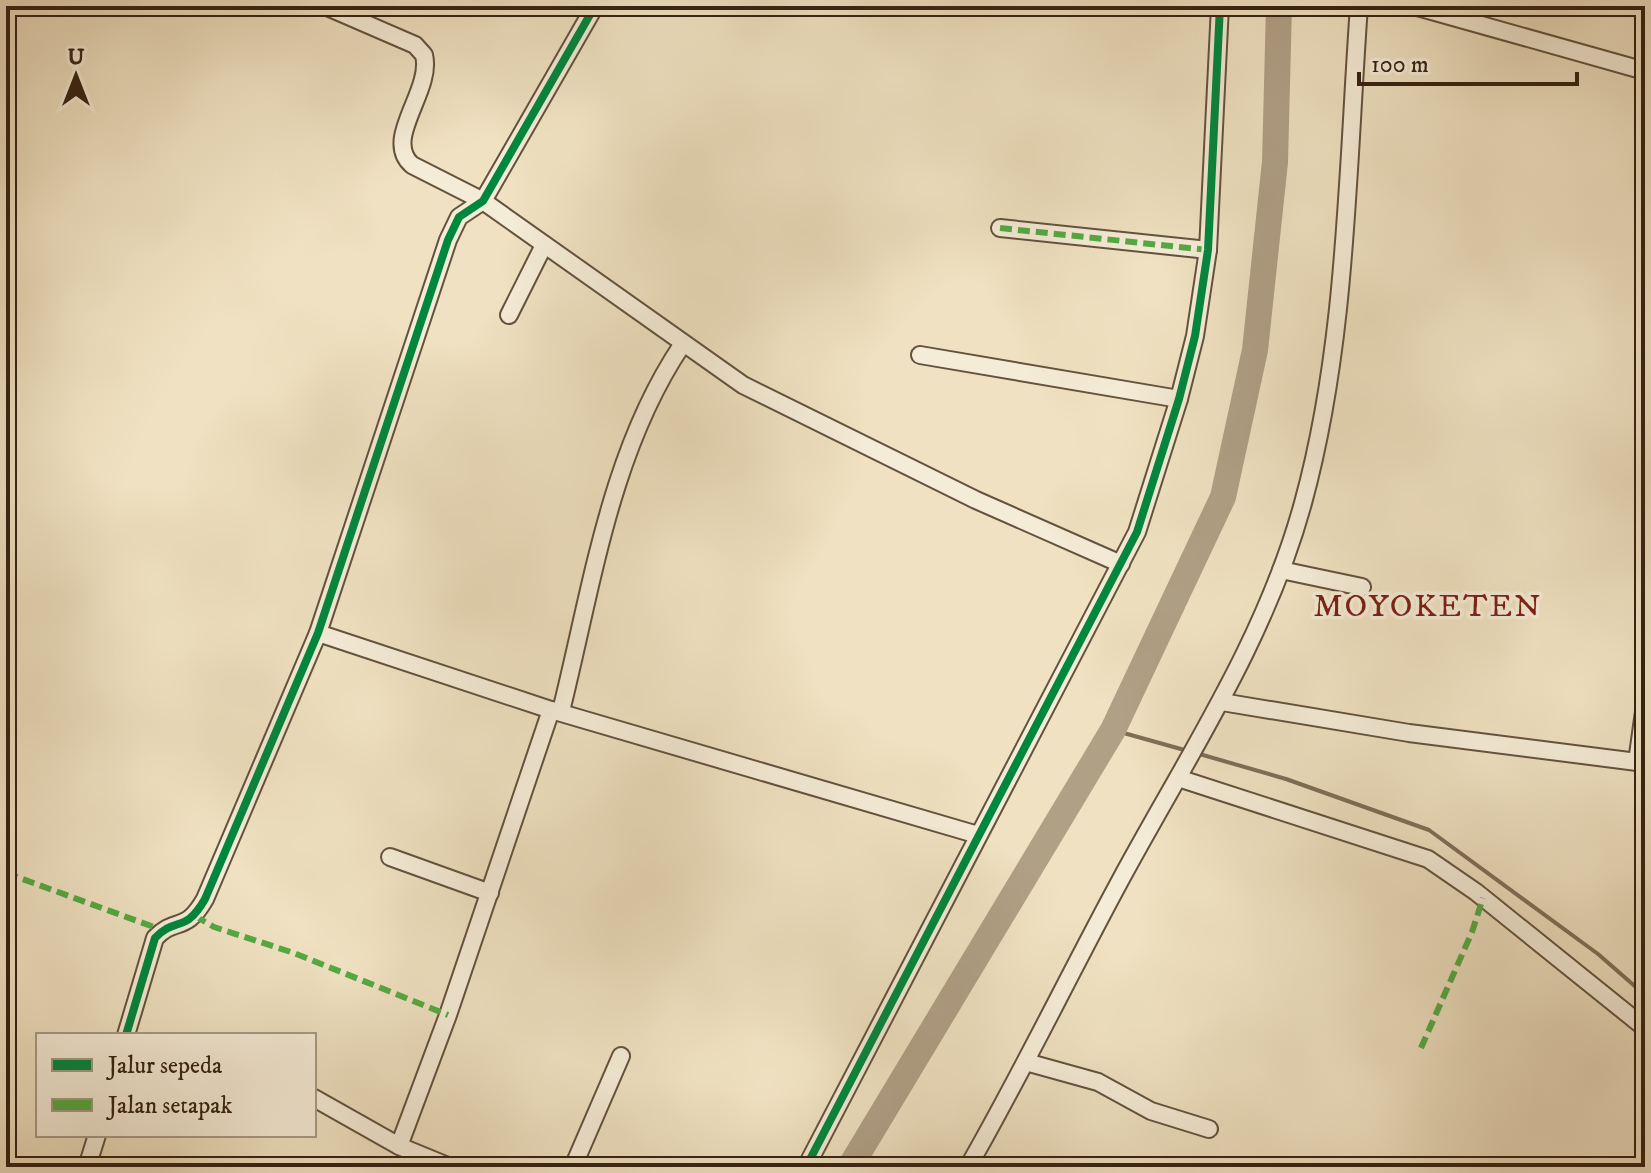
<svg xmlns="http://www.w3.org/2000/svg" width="1651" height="1173" font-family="'IM FELL DW Pica',serif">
	<rect width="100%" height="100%" fill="#efe1c1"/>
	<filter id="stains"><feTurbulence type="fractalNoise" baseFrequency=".0025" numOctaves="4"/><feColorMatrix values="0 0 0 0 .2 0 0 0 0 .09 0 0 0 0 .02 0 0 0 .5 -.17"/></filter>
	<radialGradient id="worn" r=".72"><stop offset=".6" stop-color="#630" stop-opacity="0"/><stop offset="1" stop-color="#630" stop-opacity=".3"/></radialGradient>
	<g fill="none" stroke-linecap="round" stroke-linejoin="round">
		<!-- stream -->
		<g stroke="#7f6e58" stroke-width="4">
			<polyline points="1113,730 1188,751"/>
			<polyline points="1196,753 1286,779 1429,830 1598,954 1645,995"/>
		</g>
		<!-- river -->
		<polyline stroke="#b0a086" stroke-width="26" points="850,1167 1113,730 1223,497 1255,350 1275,162 1279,6"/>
		<defs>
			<g id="minor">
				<path d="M325,6L415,45L424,55C433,91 382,139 412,165L483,201L743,385L976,500L1121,564"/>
				<polyline points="1414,6 1645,71"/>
				<polyline points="1000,228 1208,250"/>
				<polyline points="509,315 544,245"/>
				<polyline points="920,355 1179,399"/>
				<polyline points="1281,570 1362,587"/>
				<polyline points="318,633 551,710 978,835"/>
				<polyline points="1222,702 1409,733 1645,763"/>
				<path d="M561,711C592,587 610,452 682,345"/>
				<polyline points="1637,762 1645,704"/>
				<polyline points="1178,778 1428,859 1476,892 1645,1028"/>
				<polyline points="390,857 490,893"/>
				<path d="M126,1035L155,938C176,916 185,934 205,899L318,633L448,240L459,217L483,201L595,6"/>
				<polyline points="1026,1062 1098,1082 1151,1111 1209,1129"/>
				<polyline points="314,1098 399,1146 450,1167"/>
				<polyline points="399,1146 448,1015 551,710"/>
				<polyline points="6,1166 8,1167"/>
				<polyline points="87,1167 97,1135"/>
				<polyline points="573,1167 621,1056"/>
				<polyline points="806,1167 1137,532 1179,399 1195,336 1208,250 1220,6"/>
				<path d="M968,1167C1022,1073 1069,975 1121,879C1187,757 1266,639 1303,503C1347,343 1347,171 1359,6"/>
			</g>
		</defs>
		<!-- minor casing -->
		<use href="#minor" stroke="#64523e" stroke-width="20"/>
		<!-- minor -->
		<use href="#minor" stroke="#f5ecd7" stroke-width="16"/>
		<!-- quiet -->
		<g stroke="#54aa42" stroke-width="6" stroke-dasharray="12 6" stroke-linecap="butt">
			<polyline points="1000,228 1208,250"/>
			<polyline points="6,873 162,930"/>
			<polyline points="195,916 214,927 294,953 448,1015"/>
			<polyline points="1421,1048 1472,932 1483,898"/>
		</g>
		<defs>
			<g id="cycleway">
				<path d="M126,1035L155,938C176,916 185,934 205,899L318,633L448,240L459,217L483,201L595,6"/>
				<polyline points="806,1167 1137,532 1179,399 1195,336 1208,250 1220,6"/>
			</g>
		</defs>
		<!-- cycleway casing -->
		<use href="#cycleway" stroke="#f5ecd7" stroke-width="13"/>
		<!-- cycleway -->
		<use href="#cycleway" stroke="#00873e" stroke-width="8"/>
	</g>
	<g text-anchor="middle" stroke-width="7" stroke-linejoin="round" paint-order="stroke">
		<!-- quarter labels -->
		<g font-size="32" letter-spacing="2" fill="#7a1f14" stroke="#f5ecd7">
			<text x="1428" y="616">MOYOKETEN</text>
		</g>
	</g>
	<!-- margin -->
	<rect width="1651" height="1173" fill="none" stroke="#efe1c1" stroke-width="32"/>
	<rect x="8" y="8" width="1635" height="1157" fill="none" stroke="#352212" stroke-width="4"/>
	<rect x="16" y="16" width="1619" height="1141" fill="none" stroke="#352212" stroke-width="2"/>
	<!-- legend -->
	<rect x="36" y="1033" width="280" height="104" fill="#f5ecd7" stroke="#a89b88" stroke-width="2"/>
	<rect x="52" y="1059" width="40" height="12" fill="#00873e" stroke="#a89b88" stroke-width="2"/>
	<text x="108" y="1073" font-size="24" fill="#352212">Jalur sepeda</text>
	<rect x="52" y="1099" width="40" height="12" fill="#54aa42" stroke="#a89b88" stroke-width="2"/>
	<text x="108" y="1113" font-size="24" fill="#352212">Jalan setapak</text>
	<!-- north arrow -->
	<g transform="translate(76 76)" stroke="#f5ecd7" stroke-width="6" paint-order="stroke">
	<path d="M0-6L14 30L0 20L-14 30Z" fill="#352212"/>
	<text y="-12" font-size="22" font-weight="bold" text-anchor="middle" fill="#352212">U</text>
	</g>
	<!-- scale -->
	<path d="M1359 72v12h218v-12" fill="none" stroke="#352212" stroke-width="4"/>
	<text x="1371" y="72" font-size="24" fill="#352212" stroke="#f5ecd7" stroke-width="6" paint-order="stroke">100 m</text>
	<rect width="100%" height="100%" filter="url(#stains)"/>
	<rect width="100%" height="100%" fill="url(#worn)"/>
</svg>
